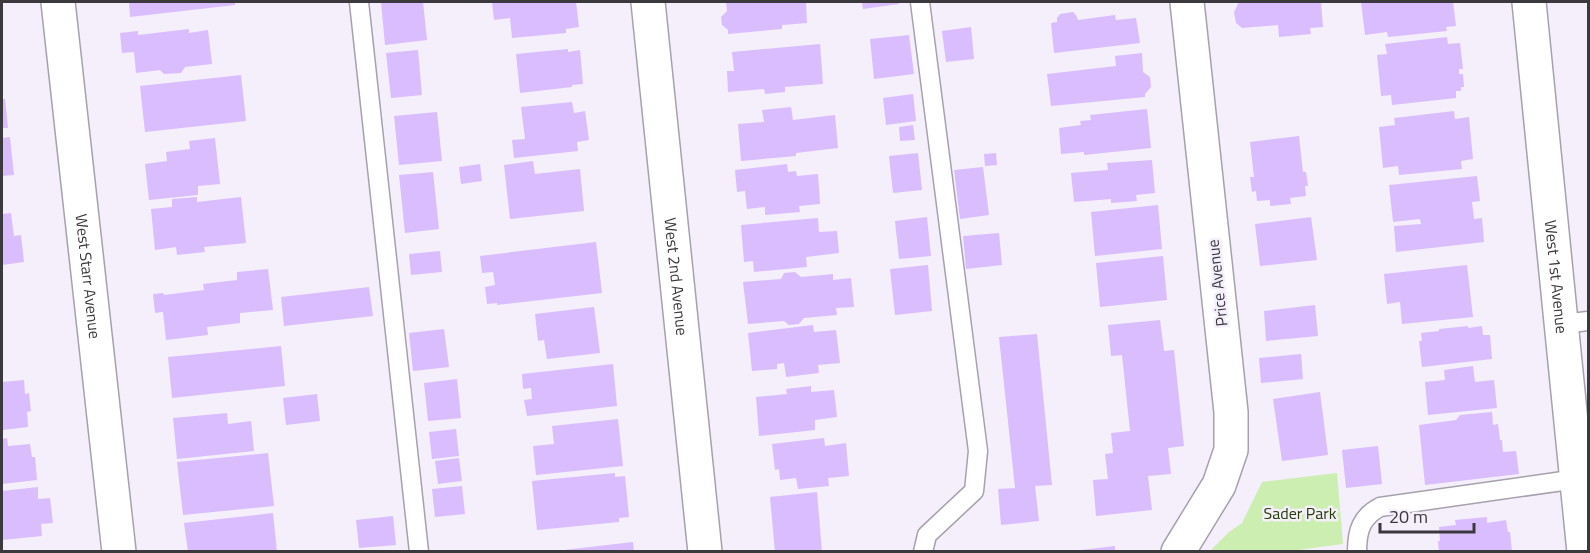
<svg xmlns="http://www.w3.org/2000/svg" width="1590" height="553" font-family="'Titillium Web',sans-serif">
	<rect width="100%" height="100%" fill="#f4effb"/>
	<!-- green -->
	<polygon fill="#cceeb1" points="1337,473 1343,544 1283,552 1210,551 1229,532 1242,523 1262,482"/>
	<!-- building -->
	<g fill="#dabdfe">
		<polygon points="129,2 235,2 235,5 130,17"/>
		<polygon points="381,2 423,2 427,40 385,45"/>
		<polygon points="492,2 576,2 579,27 566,29 566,33 512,38 510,18 494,20"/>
		<polygon points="726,2 806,2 807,23 782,25 782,29 728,34 728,30 722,25 721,17 727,11"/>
		<polygon points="862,2 899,2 899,4 863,9"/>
		<polygon points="1238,2 1321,2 1323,27 1310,28 1311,34 1279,37 1278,25 1242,28 1236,23 1234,12 1238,4"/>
		<polygon points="1361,2 1453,2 1456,26 1446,27 1447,31 1388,37 1387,32 1365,35"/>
		<polygon points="1073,12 1076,15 1078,20 1115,15 1116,20 1136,18 1140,43 1054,53 1051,23 1057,22 1057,18 1060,14"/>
		<polygon points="971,27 974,59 946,62 942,31"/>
		<polygon points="189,29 189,33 208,30 212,64 185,67 181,73 164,74 160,70 136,73 134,52 122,53 120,33 138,31 138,35"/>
		<polygon points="909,35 914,74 874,79 870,39"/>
		<polygon points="1447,37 1448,44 1460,43 1463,69 1459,69 1459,74 1463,74 1464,87 1461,87 1461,91 1456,91 1456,98 1392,105 1391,95 1381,96 1377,55 1387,54 1385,44"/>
		<polygon points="820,44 823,84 785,87 785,92 765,94 764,89 728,92 727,71 734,71 732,52"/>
		<polygon points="568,49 568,52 580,50 583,84 572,85 572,87 520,93 516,54"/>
		<polygon points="418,50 422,95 391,98 386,53"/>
		<polygon points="1142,53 1143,72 1150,77 1151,87 1145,94 1145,97 1051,106 1047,74 1116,66 1115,56"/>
		<polygon points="241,75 246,121 145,132 140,86"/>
		<polygon points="913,94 916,121 886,125 883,98"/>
		<polygon points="2,99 5,99 8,128 2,128"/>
		<polygon points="572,102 574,113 585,111 589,140 577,142 578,151 514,158 512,140 525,139 521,107"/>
		<polygon points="791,107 793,120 835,115 838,148 796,153 796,156 741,161 738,124 764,122 762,110"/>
		<polygon points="1147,109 1151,148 1084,155 1084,152 1061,154 1059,128 1081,125 1080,121 1091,120 1090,115"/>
		<polygon points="1454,111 1455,119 1469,117 1473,159 1461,161 1462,169 1399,175 1398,166 1383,168 1379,127 1395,125 1394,118"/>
		<polygon points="437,112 442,161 399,165 394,116"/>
		<polygon points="913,125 915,140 900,141 899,127"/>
		<polygon points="1299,136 1303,172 1306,172 1308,186 1305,186 1306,196 1290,198 1291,204 1270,206 1270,200 1257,201 1256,191 1252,192 1250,177 1254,177 1250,142"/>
		<polygon points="10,137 14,175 2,176 2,138"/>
		<polygon points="215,138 220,184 198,186 198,195 149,200 145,164 167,161 166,152 190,149 189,141"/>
		<polygon points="918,153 922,190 893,193 889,156"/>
		<polygon points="996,153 997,165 985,166 984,154"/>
		<polygon points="1152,160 1155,193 1136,195 1137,201 1111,203 1111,199 1074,202 1071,173 1108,170 1107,163"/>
		<polygon points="533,161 535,174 580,169 584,211 510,219 504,165"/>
		<polygon points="480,164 482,181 461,184 459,167"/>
		<polygon points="787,164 788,172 796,171 797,176 818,174 820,204 799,206 800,212 765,215 765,207 747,209 745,191 737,192 735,170"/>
		<polygon points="983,167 989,215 960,219 954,170"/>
		<polygon points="433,172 439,229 405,233 399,175"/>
		<polygon points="1477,176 1480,201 1472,202 1474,219 1482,218 1484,242 1396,252 1394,226 1421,224 1420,219 1393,222 1389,185"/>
		<polygon points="197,197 197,202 241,197 246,243 204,247 205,252 177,255 176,247 155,250 151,209 172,207 172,199"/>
		<polygon points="1158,205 1162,249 1095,256 1091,212"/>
		<polygon points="11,213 14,236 21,235 24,262 2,265 2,214"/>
		<polygon points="927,217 931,256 899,259 895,221"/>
		<polygon points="1311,217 1317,260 1260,266 1255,224"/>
		<polygon points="818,218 819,232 837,231 839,253 806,257 807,267 754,272 753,261 744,262 741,225"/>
		<polygon points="999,233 1002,265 966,269 963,236"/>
		<polygon points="596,242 602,293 497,305 497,303 487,304 485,287 495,285 493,272 482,273 480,256"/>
		<polygon points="440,251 442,272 411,275 409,254"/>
		<polygon points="1163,256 1167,300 1100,307 1096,263"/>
		<polygon points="928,265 932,311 895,315 890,269"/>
		<polygon points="1467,265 1473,317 1402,324 1400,302 1387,304 1384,274"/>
		<polygon points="268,269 273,310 240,313 240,323 207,327 208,335 166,340 163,312 155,313 153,294 163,293 164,295 204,290 203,284 237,280 237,272"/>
		<polygon points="795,272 801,277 833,274 833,280 851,278 854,307 836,308 837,315 804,318 799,324 789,325 784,321 748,324 743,282 781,279 784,273"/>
		<polygon points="369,287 373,316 284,326 281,297"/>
		<polygon points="1315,305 1318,336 1266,341 1264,311"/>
		<polygon points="594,307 600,353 547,359 544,340 538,341 535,314"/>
		<polygon points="1160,320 1164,351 1174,350 1184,446 1168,448 1171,474 1148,476 1152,510 1096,516 1093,480 1108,479 1105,454 1113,453 1111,433 1130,431 1122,355 1111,356 1108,325"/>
		<polygon points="813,325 814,332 836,330 840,363 818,365 819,373 786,377 784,363 777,364 777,369 752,371 748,333"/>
		<polygon points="1468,326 1468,328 1482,326 1483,335 1490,335 1492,359 1422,367 1419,341 1422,341 1421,333 1439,331 1439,329"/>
		<polygon points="444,329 449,367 413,371 409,333"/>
		<polygon points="1037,334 1052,485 1035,486 1039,521 1001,525 998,489 1015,488 999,337"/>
		<polygon points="281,346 285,386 172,398 168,357"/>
		<polygon points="1301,354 1303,379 1261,383 1259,358"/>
		<polygon points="613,364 617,406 527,416 524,400 532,399 531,388 523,389 522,374"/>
		<polygon points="1473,366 1475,382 1494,380 1497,408 1428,415 1425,382 1445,380 1444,370"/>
		<polygon points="457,379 461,418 428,421 424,383"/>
		<polygon points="24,380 25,394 29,393 31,411 27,412 28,427 2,430 2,382"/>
		<polygon points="811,386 811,392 834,390 837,417 815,420 815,430 759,436 756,397 787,394 786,389"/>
		<polygon points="1320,392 1328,455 1282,461 1273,399"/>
		<polygon points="317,394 320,421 286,425 283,398"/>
		<polygon points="1492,412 1493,425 1498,424 1500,440 1502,440 1503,452 1516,451 1519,474 1425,485 1419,425 1456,420 1460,415"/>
		<polygon points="227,413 228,424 251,421 254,451 177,459 173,418"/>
		<polygon points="618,419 623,466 536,475 533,446 554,444 552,426"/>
		<polygon points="456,429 459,456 432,459 429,432"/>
		<polygon points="7,438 8,446 30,444 32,457 35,457 37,480 2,484 2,439"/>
		<polygon points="824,438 825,446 846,443 849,476 828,478 829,486 798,489 796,478 780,480 779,469 775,470 772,444"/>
		<polygon points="1378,446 1382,484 1346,488 1342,450"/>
		<polygon points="268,453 274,506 183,515 177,462"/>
		<polygon points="459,458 462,481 438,484 435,461"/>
		<polygon points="615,473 615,477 625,476 629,517 619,518 619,522 537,530 532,481"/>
		<polygon points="462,486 465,514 435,517 432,489"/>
		<polygon points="38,487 38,499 50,498 53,523 41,524 42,536 2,540 2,491"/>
		<polygon points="817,492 822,552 775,552 770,497"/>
		<polygon points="273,513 277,552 188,552 184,523"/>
		<polygon points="393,516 396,545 359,548 356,520"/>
		<polygon points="1487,517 1487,523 1506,520 1508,532 1510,532 1512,552 1439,552 1438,541 1440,541 1439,527 1456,525 1455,520"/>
		<polygon points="633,542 634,552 564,552 564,550"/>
		<polygon points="1115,546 1115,552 1081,552 1081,550"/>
	</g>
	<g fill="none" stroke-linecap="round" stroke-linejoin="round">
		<defs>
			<g id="lane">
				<polyline points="359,2 419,552"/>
				<polyline points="920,2 978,451 974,491 927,535 923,552"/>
				<polyline points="1562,324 1588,321"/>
				<path d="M1357,552C1357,531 1361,517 1380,507L1577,479"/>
			</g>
			<g id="street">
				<path id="s1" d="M648,2L705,552"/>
				<path id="s2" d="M1529,2L1584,552"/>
				<polyline points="1178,552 1219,485 1231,450 1231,412 1187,2"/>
			</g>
			<g id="secondary">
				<path id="s3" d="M58,2L119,552"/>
			</g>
		</defs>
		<!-- lane casing -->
		<use href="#lane" stroke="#a6a1ad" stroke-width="21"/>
		<!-- street casing -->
		<use href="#street" stroke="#a6a1ad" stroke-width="36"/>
		<!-- secondary casing -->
		<use href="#secondary" stroke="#a6a1ad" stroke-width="36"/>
		<!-- lane -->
		<use href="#lane" stroke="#fff" stroke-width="18"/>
		<!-- street -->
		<use href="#street" stroke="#fff" stroke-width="33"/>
		<!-- secondary -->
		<use href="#secondary" stroke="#fff" stroke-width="33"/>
	</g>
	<g text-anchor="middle" stroke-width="5" stroke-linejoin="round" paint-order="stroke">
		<!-- street labels -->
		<g font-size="16" fill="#3b393e" stroke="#f4effb">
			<text dy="6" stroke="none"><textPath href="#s1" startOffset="276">West 2nd Avenue</textPath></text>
			<text dy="6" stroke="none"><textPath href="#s2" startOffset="276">West 1st Avenue</textPath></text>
			<text dy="6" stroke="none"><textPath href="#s3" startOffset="276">West Starr Avenue</textPath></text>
			<text transform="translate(1217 283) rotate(-96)" y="6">Price Avenue</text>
		</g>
		<!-- park labels -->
		<g font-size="16" fill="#253f05" stroke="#f4effb">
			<text x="1300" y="519">Sader Park</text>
		</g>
	</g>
	<!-- border -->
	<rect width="1590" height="553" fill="none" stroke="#3b393e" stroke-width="6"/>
	<!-- scale -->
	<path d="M1380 523v9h94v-9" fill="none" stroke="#3b393e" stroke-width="3"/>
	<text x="1389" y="523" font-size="18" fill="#3b393e" stroke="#f4effb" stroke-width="4.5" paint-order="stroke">20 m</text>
</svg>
